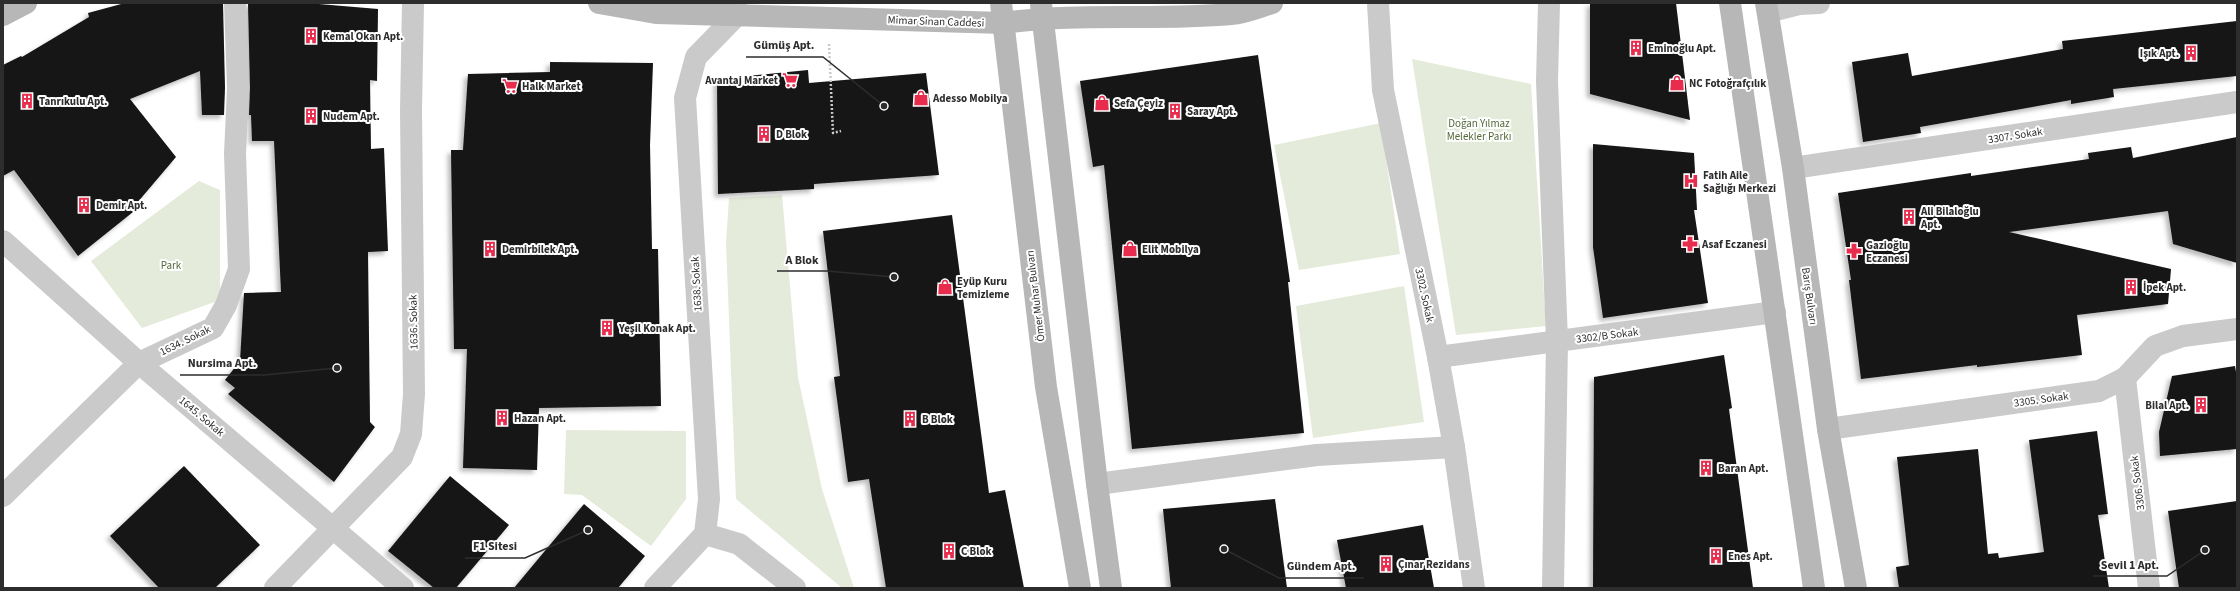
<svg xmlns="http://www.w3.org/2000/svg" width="2240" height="591" font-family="'Source Sans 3',sans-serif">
	<defs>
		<filter id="shadow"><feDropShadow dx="-3.5" dy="3.5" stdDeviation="2" flood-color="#0004"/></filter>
	</defs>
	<rect width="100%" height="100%" fill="#fff"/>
	<!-- green -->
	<g fill="#e5ebda">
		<polygon points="1412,59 1531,84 1546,326 1456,335"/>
		<polygon points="1381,123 1400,254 1299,270 1274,145"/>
		<polygon points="199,181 220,190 220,300 142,328 91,261"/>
		<polygon points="782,195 798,377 822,489 854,588 842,588 736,499 726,243 729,198"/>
		<polygon points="1404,286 1424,422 1313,438 1296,306"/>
		<polygon points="566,430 686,431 686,499 651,546 582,495 564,494"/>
	</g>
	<!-- building -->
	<g fill="#141414" filter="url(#shadow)">
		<polygon points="125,3 223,3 225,88 224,115 202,115 200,71 130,99 176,157 131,210 133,212 78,256 14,170 3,176 3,65 21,56 22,57 89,17 88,13"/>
		<polygon points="248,3 307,3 378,9 377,81 370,80 371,149 384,148 388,251 368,252 370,422 375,427 334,482 228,394 235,388 225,380 240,361 244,293 281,292 274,141 252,141 251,115 249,115 250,88"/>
		<polygon points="1590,3 1676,3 1690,120 1590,94"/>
		<polygon points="2237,21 2237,76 2113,89 2114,97 2071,104 2071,100 1920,127 1921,133 1863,142 1852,62 1908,53 1912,76 2063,49 2062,41"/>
		<polygon points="1258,55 1290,282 1288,282 1304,433 1132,449 1104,165 1093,167 1080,81"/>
		<polygon points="550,62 653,63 650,145 652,249 658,249 661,406 539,408 537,470 463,468 467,349 454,349 451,150 463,150 468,74 550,72"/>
		<polygon points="808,70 809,83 926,73 939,175 814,184 814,189 718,194 717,79"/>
		<polygon points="2237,137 2237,263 2173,244 2168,211 2009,232 2171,269 2168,304 2077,315 2082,355 1977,367 1977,365 1861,379 1849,280 1851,280 1838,193 1971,173 1971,176 2089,159 2088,153 2131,147 2133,158"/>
		<polygon points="1593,144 1694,153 1697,210 1694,210 1708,303 1603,318 1593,247"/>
		<polygon points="952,215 989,493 1005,490 1024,588 886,588 869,479 848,482 834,377 840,376 823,231"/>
		<polygon points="1724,355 1732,408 1729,409 1753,588 1593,588 1594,377"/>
		<polygon points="2235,366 2237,378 2237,449 2160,456 2159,432 2172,376"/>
		<polygon points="2097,431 2108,514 2098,515 2109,588 1899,588 1896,567 1909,565 1897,457 1978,449 1988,554 1998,553 1999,558 2044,552 2029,440"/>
		<polygon points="184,466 260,545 215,588 159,588 110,536"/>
		<polygon points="450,476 509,525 456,588 434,588 388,551"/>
		<polygon points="1275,499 1287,588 1171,588 1163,509"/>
		<polygon points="2237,501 2237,588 2179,588 2168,511"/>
		<polygon points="584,504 645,556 618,588 514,588"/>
		<polygon points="1423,525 1434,588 1346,588 1337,540"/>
	</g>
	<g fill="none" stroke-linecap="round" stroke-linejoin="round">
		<!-- path -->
		<polyline stroke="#cacaca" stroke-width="2.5" stroke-dasharray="2 2" stroke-linecap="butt" points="829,44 833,133 841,131"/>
		<!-- street -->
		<g stroke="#cacaca" stroke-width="22">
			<polyline points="1378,3 1383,90 1438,357 1454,447 1474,588"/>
			<polyline points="1549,3 1547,81 1557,341 1553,588"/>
			<polyline points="1768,12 1799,4 1819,3"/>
			<polyline points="1793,168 2237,102"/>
			<polyline points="3,241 139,363 403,588"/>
			<polyline points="1438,357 1775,312"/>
			<polyline points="2125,378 2149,588"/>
			<polyline points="1828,429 2099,391 2125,378 2155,346 2183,336 2237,329"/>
			<polyline points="1097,484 1317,455 1454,447"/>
			<polyline points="3,496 139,363 213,328 226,305 239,269 235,154 238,88 235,3"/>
			<polyline points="705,534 739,544 795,588"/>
			<polyline points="275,588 402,457 411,434 414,394 411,110 413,3"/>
			<polyline points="655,588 705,534 709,499 685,98 696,57 737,15 736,3"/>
		</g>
		<!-- secondary -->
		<g stroke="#b7b7b7" stroke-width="22">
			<path d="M599,3L656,13L1004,23C1079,12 1155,21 1231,14C1245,13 1259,7 1272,3"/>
			<polyline points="1001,3 1046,387 1080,588"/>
			<polyline points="1730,3 1814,588"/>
			<polyline points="1766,3 1793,168 1828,429 1856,588"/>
			<polyline points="1041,4 1097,484 1111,588"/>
			<polyline points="3,15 26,3"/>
		</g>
	</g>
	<!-- icons -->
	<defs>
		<symbol id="building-bare" viewBox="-9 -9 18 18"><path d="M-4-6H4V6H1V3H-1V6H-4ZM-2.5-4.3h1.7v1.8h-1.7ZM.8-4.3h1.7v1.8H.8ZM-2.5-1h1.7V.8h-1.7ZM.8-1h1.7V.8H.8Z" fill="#e72c4e" stroke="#fff" stroke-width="2.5" paint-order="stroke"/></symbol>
		<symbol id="supermarket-bare" viewBox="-9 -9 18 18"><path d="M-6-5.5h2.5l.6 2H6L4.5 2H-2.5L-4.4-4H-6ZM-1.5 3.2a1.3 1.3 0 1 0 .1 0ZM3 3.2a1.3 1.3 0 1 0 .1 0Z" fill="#e72c4e" stroke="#fff" stroke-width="2.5" paint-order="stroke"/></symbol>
		<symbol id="shop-bare" viewBox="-9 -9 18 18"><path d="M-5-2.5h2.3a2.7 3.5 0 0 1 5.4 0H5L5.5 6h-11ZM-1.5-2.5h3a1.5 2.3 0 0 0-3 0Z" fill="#e72c4e" stroke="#fff" stroke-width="2.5" paint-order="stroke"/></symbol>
		<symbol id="hospital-bare" viewBox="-9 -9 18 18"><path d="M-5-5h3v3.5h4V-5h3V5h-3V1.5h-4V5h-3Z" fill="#e72c4e" stroke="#fff" stroke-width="2.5" paint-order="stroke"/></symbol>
		<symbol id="pharmacy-bare" viewBox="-9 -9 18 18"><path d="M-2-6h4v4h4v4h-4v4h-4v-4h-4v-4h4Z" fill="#e72c4e" stroke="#fff" stroke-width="2.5" paint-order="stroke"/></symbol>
	</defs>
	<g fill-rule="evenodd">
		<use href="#building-bare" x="300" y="25" width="22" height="22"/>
		<use href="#building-bare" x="1625" y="37" width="22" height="22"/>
		<use href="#building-bare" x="2180" y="42" width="22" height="22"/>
		<use href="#supermarket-bare" x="779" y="69" width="22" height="22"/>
		<use href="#shop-bare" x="1666" y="72" width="22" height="22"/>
		<use href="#supermarket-bare" x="499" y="75" width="22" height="22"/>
		<use href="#shop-bare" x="910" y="87" width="22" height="22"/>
		<use href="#building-bare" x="16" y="90" width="22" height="22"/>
		<use href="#shop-bare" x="1091" y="92" width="22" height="22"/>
		<use href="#building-bare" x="1164" y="100" width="22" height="22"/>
		<use href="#building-bare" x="300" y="105" width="22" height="22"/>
		<use href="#building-bare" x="753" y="123" width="22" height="22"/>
		<use href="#hospital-bare" x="1680" y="170" width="22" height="22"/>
		<use href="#building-bare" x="73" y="194" width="22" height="22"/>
		<use href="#building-bare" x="1898" y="206" width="22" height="22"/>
		<use href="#pharmacy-bare" x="1679" y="233" width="22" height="22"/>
		<use href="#building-bare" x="479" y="238" width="22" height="22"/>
		<use href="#shop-bare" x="1119" y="238" width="22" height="22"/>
		<use href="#pharmacy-bare" x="1843" y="240" width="22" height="22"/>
		<use href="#shop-bare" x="934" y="276" width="22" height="22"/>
		<use href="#building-bare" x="2120" y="276" width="22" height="22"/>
		<use href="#building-bare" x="596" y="317" width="22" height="22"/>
		<use href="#building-bare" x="2190" y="394" width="22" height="22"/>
		<use href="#building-bare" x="491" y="407" width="22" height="22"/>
		<use href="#building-bare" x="899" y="408" width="22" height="22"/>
		<use href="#building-bare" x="1695" y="457" width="22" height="22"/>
		<use href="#building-bare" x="938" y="540" width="22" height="22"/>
		<use href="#building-bare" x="1705" y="545" width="22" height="22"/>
		<use href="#building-bare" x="1375" y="553" width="22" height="22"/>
	</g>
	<g text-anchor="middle" stroke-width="4" stroke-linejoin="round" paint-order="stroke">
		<!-- street labels -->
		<g font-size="11" fill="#2d2d2d" stroke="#fff">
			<text transform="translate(936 21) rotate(2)" y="4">Mimar Sinan Caddesi</text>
			<text transform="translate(2015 135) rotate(-9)" y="4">3307. Sokak</text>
			<text transform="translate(696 284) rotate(-93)" y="4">1638. Sokak</text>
			<text transform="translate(1425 295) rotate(78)" y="4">3302. Sokak</text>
			<text transform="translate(1035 296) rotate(-97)" y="4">Ömer Muhar Bulvarı</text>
			<text transform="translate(1810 296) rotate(82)" y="4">Barış Bulvarı</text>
			<text transform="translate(413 322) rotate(-91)" y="4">1636. Sokak</text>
			<text transform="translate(1607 335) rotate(-7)" y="4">3302/B Sokak</text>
			<text transform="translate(185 340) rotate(-26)" y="4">1634. Sokak</text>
			<text transform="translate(2041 399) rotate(-8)" y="4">3305. Sokak</text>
			<text transform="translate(202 416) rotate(40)" y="4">1645. Sokak</text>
			<text transform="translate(2137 483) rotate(-97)" y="4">3306. Sokak</text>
		</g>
		<!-- poi labels -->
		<g font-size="11" font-weight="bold" fill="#2d2d2d" stroke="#fff" text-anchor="start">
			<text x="323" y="40">Kemal Okan Apt.</text>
			<text x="1648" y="52">Eminoğlu Apt.</text>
			<text x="2179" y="57" text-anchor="end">Işık Apt.</text>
			<text x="778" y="84" text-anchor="end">Avantaj Market</text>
			<text x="1689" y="87">NC Fotoğrafçılık</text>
			<text x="522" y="90">Halk Market</text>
			<text x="933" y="102">Adesso Mobilya</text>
			<text x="39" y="105">Tanrıkulu Apt.</text>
			<text x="1114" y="107">Sefa Çeyiz</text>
			<text x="1187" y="115">Saray Apt.</text>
			<text x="323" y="120">Nudem Apt.</text>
			<text x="776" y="138">D Blok</text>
			<text x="1703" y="179">Fatih Aile<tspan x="1703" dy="13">Sağlığı Merkezi</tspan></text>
			<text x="96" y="209">Demir Apt.</text>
			<text x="1921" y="215">Ali Bilaloğlu<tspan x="1921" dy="13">Apt.</tspan></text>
			<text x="1702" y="248">Asaf Eczanesi</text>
			<text x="1866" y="249">Gazioğlu<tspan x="1866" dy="13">Eczanesi</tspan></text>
			<text x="502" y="253">Demirbilek Apt.</text>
			<text x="1142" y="253">Elit Mobilya</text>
			<text x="957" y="285">Eyüp Kuru<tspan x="957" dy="13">Temizleme</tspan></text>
			<text x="2143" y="291">İpek Apt.</text>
			<text x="619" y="332">Yeşil Konak Apt.</text>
			<text x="2189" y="409" text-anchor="end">Bilal Apt.</text>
			<text x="514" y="422">Hazan Apt.</text>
			<text x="922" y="423">B Blok</text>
			<text x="1718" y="472">Baran Apt.</text>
			<text x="961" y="555">C Blok</text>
			<text x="1728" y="560">Enes Apt.</text>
			<text x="1398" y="568">Çınar Rezidans</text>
		</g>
		<!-- park labels -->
		<g font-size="11" fill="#55693a" stroke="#fff">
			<text x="1479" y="127">Doğan Yılmaz<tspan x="1479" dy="13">Melekler Parkı</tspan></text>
			<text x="171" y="269">Park</text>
		</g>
	</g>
	<!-- callouts -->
	<path fill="none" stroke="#2d2d2d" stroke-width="1.5" d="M884 106L823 57H746M894 277L827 271H777M337 368L264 375H180M588 530L525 558H465M2205 550L2167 576H2093M1224 549L1279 578H1364"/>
	<g fill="#2d2d2d" stroke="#fff" stroke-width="1.5">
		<circle cx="884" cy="106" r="4"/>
		<circle cx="894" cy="277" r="4"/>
		<circle cx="337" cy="368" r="4"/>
		<circle cx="588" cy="530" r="4"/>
		<circle cx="2205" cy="550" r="4"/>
		<circle cx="1224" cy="549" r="4"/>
	</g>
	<g font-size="12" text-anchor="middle" font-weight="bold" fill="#2d2d2d" stroke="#fff" stroke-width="4" stroke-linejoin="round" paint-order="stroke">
		<text x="784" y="49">Gümüş Apt.</text>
		<text x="802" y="264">A Blok</text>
		<text x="222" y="367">Nursima Apt.</text>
		<text x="495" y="550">F1 Sitesi</text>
		<text x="2130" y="569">Sevil 1 Apt.</text>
		<text x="1321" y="570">Gündem Apt.</text>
	</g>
	<!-- border -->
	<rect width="2240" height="591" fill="none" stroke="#2d2d2d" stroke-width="8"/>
</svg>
